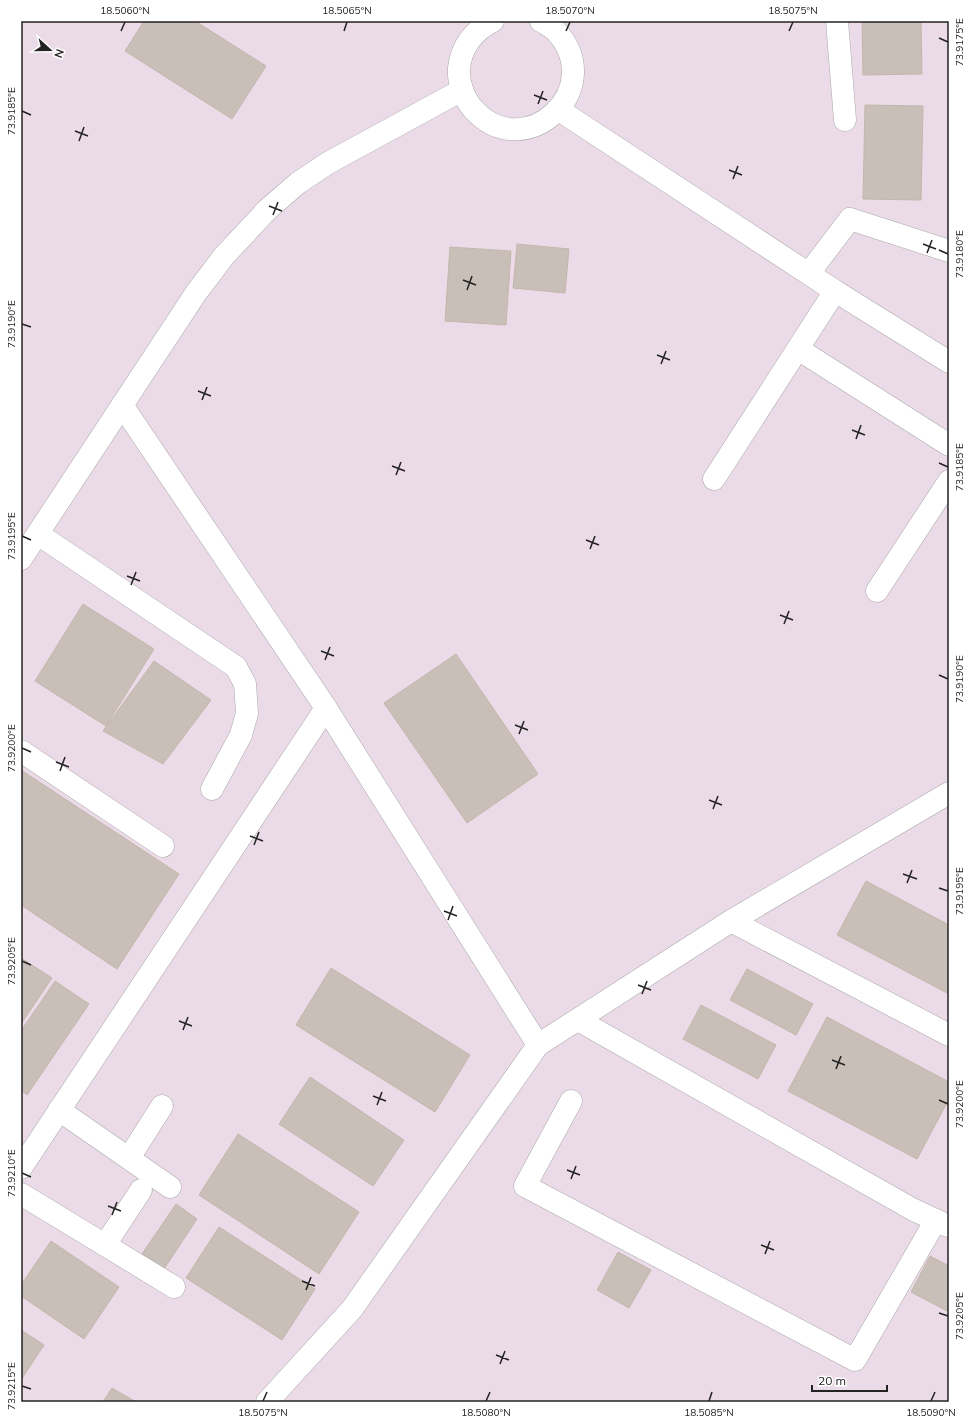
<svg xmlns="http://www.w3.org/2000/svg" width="970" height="1423" font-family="Mulish,sans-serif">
	<rect width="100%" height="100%" fill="#f2efe9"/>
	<!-- industrial -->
	<rect fill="#ebdbe8" x="21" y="21" width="928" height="1381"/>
	<!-- building -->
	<g fill="#c7bfb8" stroke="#c4b6ab">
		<polygon points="144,21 195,21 266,66 232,119 125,51"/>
		<polygon points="862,21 921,21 922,74 863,75"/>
		<polygon points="865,105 923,106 921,200 863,199"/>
		<polygon points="517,244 569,249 565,293 513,288"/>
		<polygon points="450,247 511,251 506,325 445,321"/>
		<polygon points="83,604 154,649 106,726 35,681"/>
		<polygon points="456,654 538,774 467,823 384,703"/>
		<polygon points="154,661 211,700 163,764 103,731"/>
		<polygon points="21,770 179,874 117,969 21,905"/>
		<polygon points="866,881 949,925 949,994 837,935"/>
		<polygon points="21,958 52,978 21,1024"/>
		<polygon points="331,968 470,1055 435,1112 296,1025"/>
		<polygon points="747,969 813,1004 796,1035 730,1000"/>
		<polygon points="55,981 89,1004 27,1095 21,1090 21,1031"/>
		<polygon points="701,1005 776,1045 758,1079 683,1039"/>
		<polygon points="827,1017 949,1082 949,1099 917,1159 788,1091"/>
		<polygon points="310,1077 404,1140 373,1186 279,1124"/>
		<polygon points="238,1134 359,1212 319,1274 199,1195"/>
		<polygon points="176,1204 197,1219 164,1269 142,1254"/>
		<polygon points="219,1227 315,1289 282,1340 186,1278"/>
		<polygon points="51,1241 119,1287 84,1339 21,1296 21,1285"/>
		<polygon points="618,1252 651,1270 629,1308 597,1290"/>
		<polygon points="930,1256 949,1266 949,1312 911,1292"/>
		<polygon points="21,1330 44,1345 21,1380"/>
		<polygon points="112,1388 136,1402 103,1402"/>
	</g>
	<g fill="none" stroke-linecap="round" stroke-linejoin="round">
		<defs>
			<g id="minor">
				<path d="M493,21C474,30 461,47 459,68C458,83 464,99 474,110C526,166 609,88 556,31C552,27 546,24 541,21"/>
				<polyline points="837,21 845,120"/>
				<polyline points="559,110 835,291 949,362"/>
				<polyline points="809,273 850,219 949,251"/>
				<polyline points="798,349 949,445"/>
				<polyline points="122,405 326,708 538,1045"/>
				<polyline points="714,479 835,291"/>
				<polyline points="38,534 236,667 245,684 247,713 241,735 212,789"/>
				<polyline points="21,559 196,293 224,256 268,209 298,183 328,163 462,90"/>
				<polyline points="877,591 949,481"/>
				<polyline points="21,751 163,846"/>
				<polyline points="731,921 949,1035"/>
				<polyline points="578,1020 912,1209 948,1226"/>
				<polyline points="571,1101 525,1186 855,1360 936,1220"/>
				<polyline points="59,1110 170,1187"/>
				<polyline points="129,1158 162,1106"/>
				<polyline points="21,1168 326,708"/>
				<polyline points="21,1194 174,1287"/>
				<polyline points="105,1245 141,1190"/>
				<polyline points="267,1402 352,1309 538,1045 731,921 949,793"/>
			</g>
		</defs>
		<!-- minor casing -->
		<use href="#minor" stroke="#a9a9a9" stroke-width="23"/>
		<!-- minor -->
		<use href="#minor" stroke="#fff" stroke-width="22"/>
	</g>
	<!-- ticks -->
	<path fill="none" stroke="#222" stroke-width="1.5" d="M121,31L125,22M344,31L347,22M566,31L570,22M789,31L793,22M939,38L948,42M534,95L547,100M538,104L543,91M22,111L31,115M75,131L88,136M79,141L84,127M729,170L742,175M733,179L738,166M269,206L282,211M273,215L278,202M923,244L936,249M939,250L948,254M927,253L932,240M463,280L476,285M467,290L472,276M22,324L31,327M657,355L670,360M661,364L666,351M198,391L211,396M202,400L207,387M852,430L865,435M856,439L861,425M939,463L948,467M392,466L405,471M396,475L401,462M22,536L31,540M586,540L599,545M590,549L595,536M127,576L140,581M131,585L136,572M780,615L793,620M784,624L789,611M321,651L334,656M325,660L330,647M939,675L948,679M515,725L528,730M519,734L524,721M22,748L31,752M56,762L69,767M60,771L65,757M709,800L722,805M713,809L718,796M250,836L263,841M254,845L259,832M903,874L917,879M907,883L912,870M939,888L948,891M444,911L457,916M448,920L453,906M22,961L31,965M638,985L651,990M642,994L647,981M179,1021L192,1026M183,1030L188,1017M832,1060L845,1065M836,1069L841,1056M373,1096L386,1101M939,1100L948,1104M377,1105L382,1092M567,1170L580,1175M22,1173L31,1177M571,1179L576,1166M108,1206L121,1211M112,1215L117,1202M761,1245L774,1250M765,1254L770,1241M302,1281L315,1286M306,1290L311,1277M939,1313L948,1316M496,1355L509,1360M500,1364L505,1351M22,1386L31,1389M263,1401L267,1392M486,1401L490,1392M709,1401L712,1392M931,1401L935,1392"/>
	<!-- border -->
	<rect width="970" height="1423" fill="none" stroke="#ffffff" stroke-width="44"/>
	<!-- north arrow -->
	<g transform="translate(50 50) rotate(111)" stroke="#ffffff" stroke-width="3" paint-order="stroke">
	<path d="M0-3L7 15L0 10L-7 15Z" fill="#222222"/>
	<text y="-6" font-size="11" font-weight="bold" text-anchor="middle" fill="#222222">N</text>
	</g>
	<!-- scale -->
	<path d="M812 1385v6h75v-6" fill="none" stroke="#222222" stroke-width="2"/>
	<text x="818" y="1385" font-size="12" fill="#222222" stroke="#ffffff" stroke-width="3" paint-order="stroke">20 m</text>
	<rect x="22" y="22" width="926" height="1379" fill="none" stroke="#222" stroke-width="1.5"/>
	<g font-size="10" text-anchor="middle" fill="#222">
		<text x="125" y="14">18.5060°N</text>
		<text x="347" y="14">18.5065°N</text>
		<text x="570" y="14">18.5070°N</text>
		<text x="793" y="14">18.5075°N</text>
		<text transform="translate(959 42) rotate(-90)" y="4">73.9175°E</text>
		<text transform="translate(11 111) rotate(-90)" y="4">73.9185°E</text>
		<text transform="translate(959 254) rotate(-90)" y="4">73.9180°E</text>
		<text transform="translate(11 324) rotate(-90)" y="4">73.9190°E</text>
		<text transform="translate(959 467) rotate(-90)" y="4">73.9185°E</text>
		<text transform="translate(11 536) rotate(-90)" y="4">73.9195°E</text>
		<text transform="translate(959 679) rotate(-90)" y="4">73.9190°E</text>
		<text transform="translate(11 748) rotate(-90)" y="4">73.9200°E</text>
		<text transform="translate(959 891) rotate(-90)" y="4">73.9195°E</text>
		<text transform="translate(11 961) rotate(-90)" y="4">73.9205°E</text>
		<text transform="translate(959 1104) rotate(-90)" y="4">73.9200°E</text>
		<text transform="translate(11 1173) rotate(-90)" y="4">73.9210°E</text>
		<text transform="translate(959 1316) rotate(-90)" y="4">73.9205°E</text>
		<text transform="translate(11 1386) rotate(-90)" y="4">73.9215°E</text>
		<text x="263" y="1416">18.5075°N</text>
		<text x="486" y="1416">18.5080°N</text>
		<text x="709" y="1416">18.5085°N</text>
		<text x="931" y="1416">18.5090°N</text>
	</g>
</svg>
